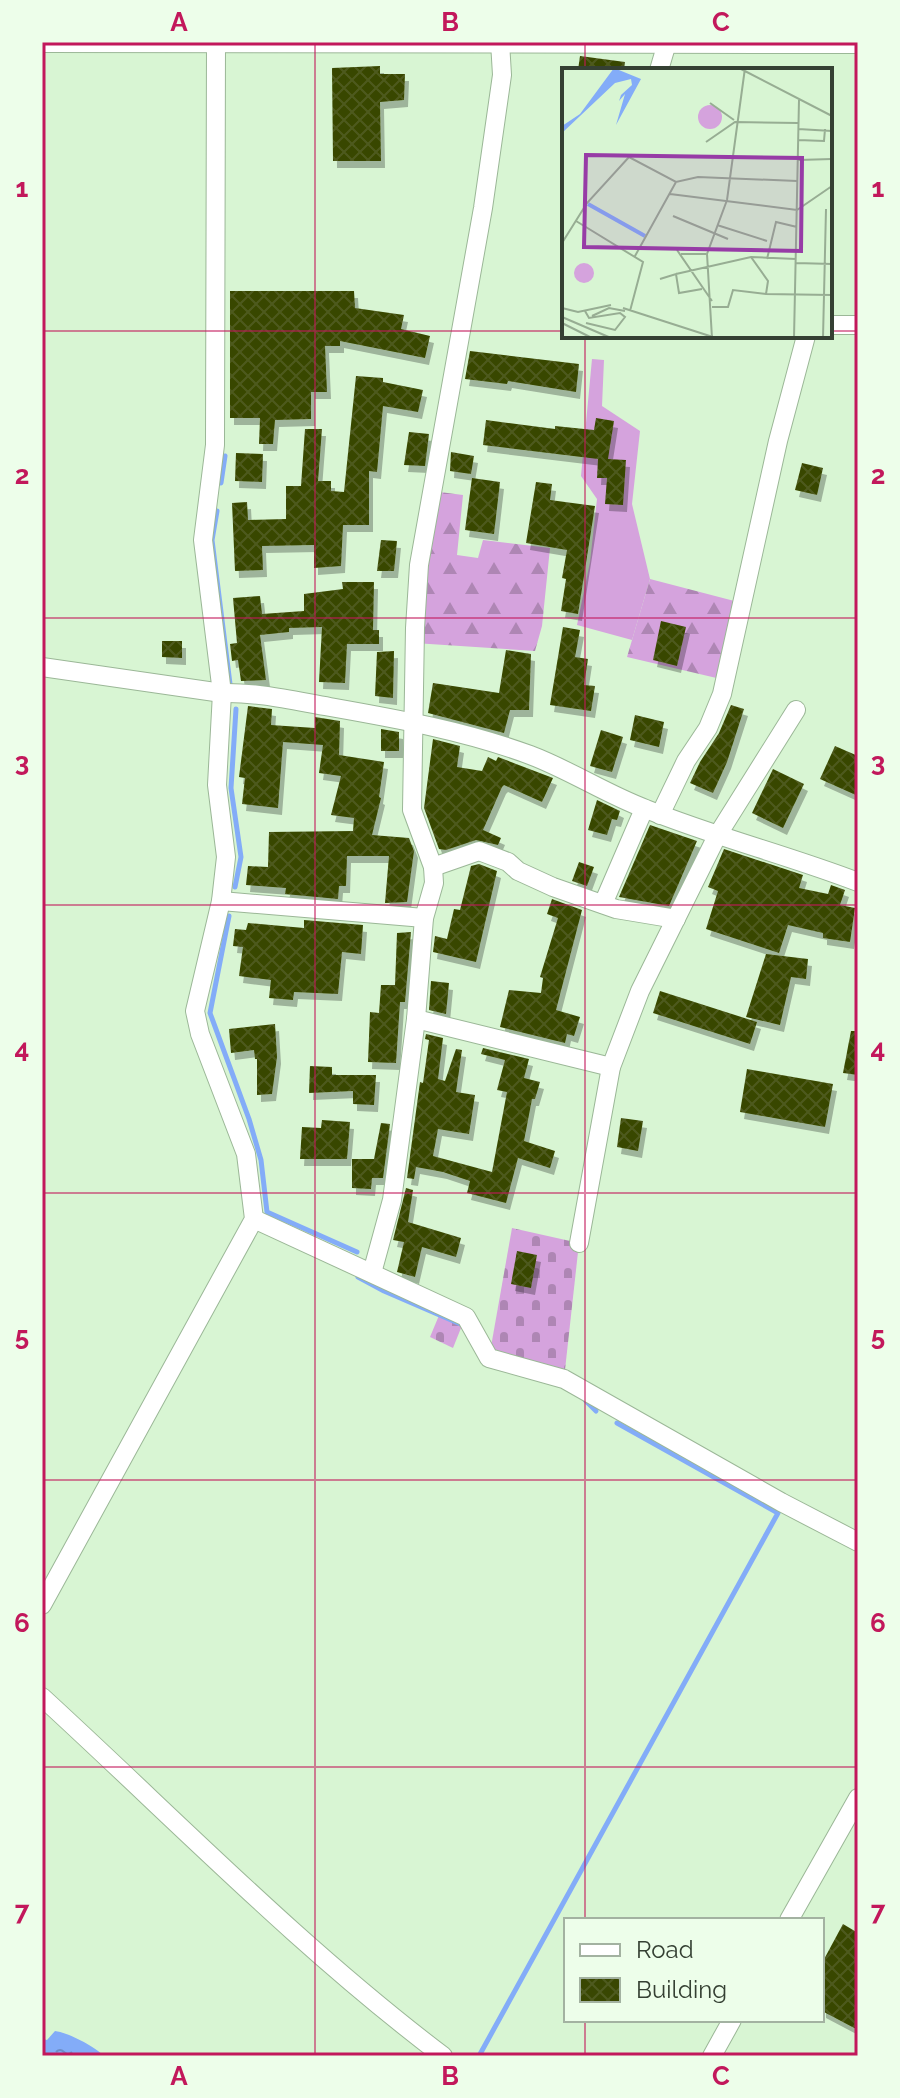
<svg xmlns="http://www.w3.org/2000/svg" width="900" height="2098" font-family="Raleway,sans-serif">
	<defs>
		<pattern id="forest-firs" width="22" height="20" patternUnits="userSpaceOnUse" patternTransform="scale(2)"><rect width="22" height="20" fill="#d5a3dd"/><path d="M5 1l3.5 6h-7zM16 11l3.5 6h-7z" fill="#ae86b4"/></pattern>
		<pattern id="cemetery-stones" width="16" height="16" patternUnits="userSpaceOnUse" patternTransform="scale(2)"><rect width="16" height="16" fill="#d5a3dd"/><path d="M2 7V4a2 2 0 0 1 4 0v3zM10 15v-3a2 2 0 0 1 4 0v3z" fill="#ae86b4"/></pattern>
		<pattern id="water-ripples" width="26" height="14" patternUnits="userSpaceOnUse" patternTransform="scale(2)"><rect width="26" height="14" fill="#83acf8"/><path d="M2 4q2-2 4 0t4 0M15 11q2-2 4 0t4 0" fill="none" stroke="#6c8dc9"/></pattern>
		<pattern id="building-cross-hatch" width="8" height="8" patternUnits="userSpaceOnUse" patternTransform="scale(2)"><rect width="8" height="8" fill="#394702"/><path d="M0 0l8 8M0 8l8-8" fill="none" stroke="#4e5a1f"/></pattern>
		<filter id="shadow"><feDropShadow dx="4" dy="7" stdDeviation="0" flood-color="#0004"/></filter>
	</defs>
	<rect width="100%" height="100%" fill="#d8f5d3"/>
	<!-- grass -->
	<polygon fill="#d5a3dd" points="592,359 604,360 602,406 640,431 632,504 650,579 632,640 577,625 590,562 597,499 581,476"/>
	<!-- forest -->
	<g fill="url(#forest-firs)">
		<polygon points="432,491 463,495 457,555 478,558 483,540 550,548 542,626 535,651 414,643"/>
		<polygon points="650,579 742,603 725,680 627,657"/>
	</g>
	<!-- cemetery -->
	<g fill="url(#cemetery-stones)">
		<polygon points="512,1228 579,1243 564,1379 489,1358"/>
		<polygon points="440,1313 463,1323 453,1348 430,1337"/>
	</g>
	<!-- water -->
	<path fill="url(#water-ripples)" d="M55,2031C69,2033 94,2046 104,2056H42V2039L47,2040Z"/>
	<g fill="none" stroke-linecap="round" stroke-linejoin="round">
		<!-- stream -->
		<g stroke="#83acf8" stroke-width="5">
			<polyline points="221,483 225,456"/>
			<polyline points="217,511 212,540 230,684"/>
			<polyline points="235,887 241,857 231,788 236,709"/>
			<polyline points="229,916 210,1013 249,1119 261,1160 267,1212 357,1252"/>
			<polyline points="358,1277 384,1291 465,1326"/>
			<polyline points="585,1400 596,1411"/>
			<polyline points="479,2056 778,1513 617,1423"/>
		</g>
	</g>
	<!-- building -->
	<g fill="url(#building-cross-hatch)" filter="url(#shadow)">
		<polygon points="580,56 625,62 624,70 578,70"/>
		<polygon points="380,66 380,74 405,74 404,100 380,102 381,161 333,161 332,68"/>
		<polygon points="230,291 354,291 355,308 404,315 401,329 430,336 425,358 340,341 340,346 325,346 327,392 311,392 311,419 275,420 273,444 259,444 260,418 230,418"/>
		<polygon points="470,351 579,364 576,392 508,381 507,384 465,379"/>
		<polygon points="356,376 383,378 383,382 423,390 418,412 383,406 377,472 369,471 369,525 343,525 341,566 314,568 314,545 262,546 263,570 235,571 232,503 247,502 248,520 286,519 286,486 301,486 305,429 322,429 318,481 331,481 331,491 344,492"/>
		<polygon points="596,418 614,421 608,459 626,460 623,505 605,504 607,478 597,478 598,459 483,445 486,420 555,429 555,426 594,430"/>
		<polygon points="409,432 429,434 425,466 404,465"/>
		<polygon points="451,452 474,456 471,474 450,471"/>
		<polygon points="236,453 263,454 262,482 235,481"/>
		<polygon points="802,463 823,468 817,495 795,490"/>
		<polygon points="472,478 500,482 494,534 465,530"/>
		<polygon points="536,482 552,484 550,500 595,506 578,614 561,611 566,579 562,578 567,550 526,543"/>
		<polygon points="381,540 397,541 394,571 377,571"/>
		<polygon points="342,582 374,582 373,630 379,630 379,644 347,644 345,683 319,682 322,627 289,628 289,632 260,635 266,680 241,681 238,660 232,661 230,644 237,643 233,598 260,596 262,614 304,611 304,594 343,589"/>
		<polygon points="661,621 686,627 677,666 653,660"/>
		<polygon points="563,627 580,630 575,657 588,659 584,685 595,686 591,711 550,705"/>
		<polygon points="162,641 182,641 182,658 162,657"/>
		<polygon points="506,650 531,654 529,710 510,710 504,733 428,713 433,683 499,693"/>
		<polygon points="394,651 393,698 375,696 377,652"/>
		<polygon points="731,705 744,709 727,762 713,793 690,783 700,762 719,733"/>
		<polygon points="248,706 272,709 271,725 315,728 315,717 340,721 339,755 384,762 379,797 381,798 372,835 409,838 414,851 407,902 385,903 389,856 347,856 346,886 339,886 338,899 285,894 286,888 246,885 248,866 268,867 269,832 353,831 354,818 331,815 341,776 319,773 323,745 283,742 278,808 242,804 245,778 239,777"/>
		<polygon points="635,715 664,722 659,747 630,740"/>
		<polygon points="381,729 399,732 399,751 381,751"/>
		<polygon points="601,730 623,737 612,772 590,766"/>
		<polygon points="433,739 460,746 457,767 482,771 488,757 496,761 498,757 553,778 542,802 504,785 502,787 483,830 501,838 498,845 476,840 446,850 439,849 424,808"/>
		<polygon points="835,746 858,756 858,796 820,779"/>
		<polygon points="773,769 804,784 783,828 752,813"/>
		<polygon points="597,800 620,811 617,820 612,819 607,835 588,830"/>
		<polygon points="650,825 697,841 669,906 619,897"/>
		<polygon points="724,849 803,875 799,888 828,894 831,885 845,890 840,905 855,908 850,942 823,938 823,933 788,925 779,953 706,929 718,891 708,887"/>
		<polygon points="579,862 594,867 587,886 572,881"/>
		<polygon points="479,864 497,871 476,962 433,952 435,936 447,939 454,909 460,910 471,866"/>
		<polygon points="552,899 582,910 556,1010 580,1017 574,1036 567,1034 565,1043 500,1027 509,990 541,993 543,978 540,977 558,918 547,914"/>
		<polygon points="304,920 363,925 361,954 342,952 338,994 294,992 293,1000 269,998 271,980 239,976 243,947 233,946 235,929 246,930 248,923 304,928"/>
		<polygon points="411,932 405,1002 400,1002 396,1063 368,1062 370,1012 379,1013 381,985 395,985 397,933"/>
		<polygon points="766,954 808,959 806,979 791,977 780,1025 746,1017"/>
		<polygon points="431,981 449,983 446,1014 429,1010"/>
		<polygon points="660,991 757,1022 750,1044 653,1013"/>
		<polygon points="275,1024 277,1057 272,1094 257,1095 257,1059 255,1059 254,1050 231,1053 229,1029"/>
		<polygon points="851,1031 858,1031 858,1075 843,1073"/>
		<polygon points="426,1034 443,1038 438,1079 445,1081 456,1049 462,1050 456,1092 475,1095 469,1134 438,1129 433,1156 492,1172 507,1092 497,1090 505,1060 481,1054 483,1048 529,1059 524,1078 540,1082 535,1099 532,1099 524,1141 555,1151 550,1168 518,1158 506,1203 467,1193 470,1181 443,1172 416,1167 414,1179 407,1178 420,1082 423,1083 429,1040 425,1039"/>
		<polygon points="310,1066 332,1067 332,1075 376,1075 374,1105 353,1104 353,1091 309,1093"/>
		<polygon points="747,1069 833,1084 825,1127 740,1112"/>
		<polygon points="621,1118 643,1121 638,1151 617,1147"/>
		<polygon points="322,1120 350,1122 347,1159 300,1159 302,1127 321,1128"/>
		<polygon points="381,1123 390,1124 383,1178 372,1178 371,1189 352,1188 352,1159 374,1159"/>
		<polygon points="406,1188 413,1190 408,1222 461,1238 456,1257 422,1247 415,1277 397,1272 404,1242 393,1240"/>
		<polygon points="517,1251 537,1255 531,1288 511,1284"/>
		<polygon points="843,1924 858,1933 858,2030 822,2011 822,1963"/>
	</g>
	<g fill="none" stroke-linecap="round" stroke-linejoin="round">
		<defs>
			<g id="minor">
				<polyline points="42,43 858,44"/>
				<polyline points="659,70 667,43"/>
				<polyline points="830,325 858,325"/>
				<path d="M42,667L222,693C258,692 295,701 330,707C398,719 465,731 530,755C570,770 606,794 646,809C715,837 788,855 858,882"/>
				<polyline points="660,815 686,761 708,728 722,694 778,441 806,336"/>
				<polyline points="433,867 479,851 508,862 518,871 553,887 616,909 676,919"/>
				<polyline points="221,901 424,918"/>
				<polyline points="603,904 644,809"/>
				<polyline points="416,1019 611,1067"/>
				<polyline points="254,1219 466,1317 489,1358 564,1379 781,1502 858,1542"/>
				<polyline points="579,1243 611,1067 640,991 717,836 796,710"/>
				<polyline points="372,1273 392,1200 416,1019 424,918 434,883 433,867 412,810 415,628 419,565 483,208 502,75 500,42"/>
				<polyline points="42,1605 254,1219 246,1154 200,1034 195,1011 221,901 226,857 217,785 222,693 203,540 215,445 216,43"/>
				<path d="M42,1697C174,1818 299,1947 443,2056"/>
				<polyline points="789,1920 858,1798"/>
				<polyline points="712,2056 732,2020"/>
			</g>
		</defs>
		<!-- minor casing -->
		<use href="#minor" stroke="#9bb797" stroke-width="20"/>
		<!-- minor -->
		<use href="#minor" stroke="#fff" stroke-width="18"/>
	</g>
	<!-- grid -->
	<path fill="none" stroke="#c2185b" stroke-width="2" stroke-opacity="0.55" d="M315,42V2056M585,42V70M42,331H564M830,331H858M585,336V1920M42,618H858M42,905H858M42,1193H858M42,1480H858M42,1767H858M585,2020V2056"/>
	<!-- overview -->
	<g transform="translate(562 68)">
		<rect width="270" height="270" fill="#d8f5d3"/>
		<path d="M136 49a12 12 0 1 1 24 0a12 12 0 1 1-24 0Z" fill="#d5a3dd"/>
		<path d="M12 205a10 10 0 1 1 20 0a10 10 0 1 1-20 0Z" fill="#d5a3dd"/>
		<path d="M52,0L79,11L54,57L63,26L57,33L59,27L70,17L69,11L53,15L0,65V58L18,46Z" fill="#83acf8"/>
		<path fill="none" stroke="#83acf8" stroke-width="4" d="M26,136L83,168"/>
		<path fill="none" stroke="#97ad93" stroke-width="2" d="M177,0L270,48M148,35L172,52M236,61L270,63M236,72L262,73L263,61M144,74L173,54L236,55M236,92L270,91M108,126L235,142L270,118M111,148L166,171M14,153L81,194L68,243M155,157L205,173M0,175L25,135L67,89L114,114L136,109L235,113M115,182L150,233M119,186H144M73,188L114,114M189,189L206,213L204,226L270,227M205,191L214,154L235,159M234,195L270,196M114,206L189,189L234,191M98,211L114,206L117,225L140,221M150,239H166L171,222L204,226M0,240L16,244L49,237M61,240L154,270M23,243L27,250L58,245L63,249L53,262L24,255M30,248L47,240L63,243M0,249L49,270M0,255L30,270M150,270L145,186L165,132L183,0M232,270L237,32M261,270L264,141"/>
		<path fill="#973ca6" fill-opacity="0.15" stroke="#973ca6" stroke-width="4" d="M24,87L240,90L239,183L22,179Z"/>
		<rect width="270" height="270" fill="none" stroke="#354033" stroke-width="4"/>
	</g>
	<!-- border -->
	<rect width="900" height="2098" fill="none" stroke="#edfeea" stroke-width="88"/>
	<!-- legend -->
	<rect x="564" y="1918" width="260" height="104" fill="#edfeea" stroke="#a3b2a1" stroke-width="2"/>
	<rect x="580" y="1944" width="40" height="12" fill="#ffffff" stroke="#a3b2a1" stroke-width="2"/>
	<text x="636" y="1958" font-size="24" fill="#354033">Road</text>
	<rect x="580" y="1978" width="40" height="24" fill="url(#building-cross-hatch)" stroke="#a3b2a1" stroke-width="2"/>
	<text x="636" y="1998" font-size="24" fill="#354033">Building</text>
	<rect x="44" y="44" width="812" height="2010" fill="none" stroke="#c2185b" stroke-width="3"/>
	<g font-size="26" text-anchor="middle" font-weight="bold" fill="#c2185b">
		<text x="179" y="31">A</text>
		<text x="450" y="31">B</text>
		<text x="721" y="31">C</text>
		<text x="22" y="197">1</text>
		<text x="878" y="197">1</text>
		<text x="22" y="484">2</text>
		<text x="878" y="484">2</text>
		<text x="22" y="771">3</text>
		<text x="878" y="771">3</text>
		<text x="22" y="1058">4</text>
		<text x="878" y="1058">4</text>
		<text x="22" y="1345">5</text>
		<text x="878" y="1345">5</text>
		<text x="22" y="1632">6</text>
		<text x="878" y="1632">6</text>
		<text x="22" y="1920">7</text>
		<text x="878" y="1920">7</text>
		<text x="179" y="2085">A</text>
		<text x="450" y="2085">B</text>
		<text x="721" y="2085">C</text>
	</g>
</svg>
